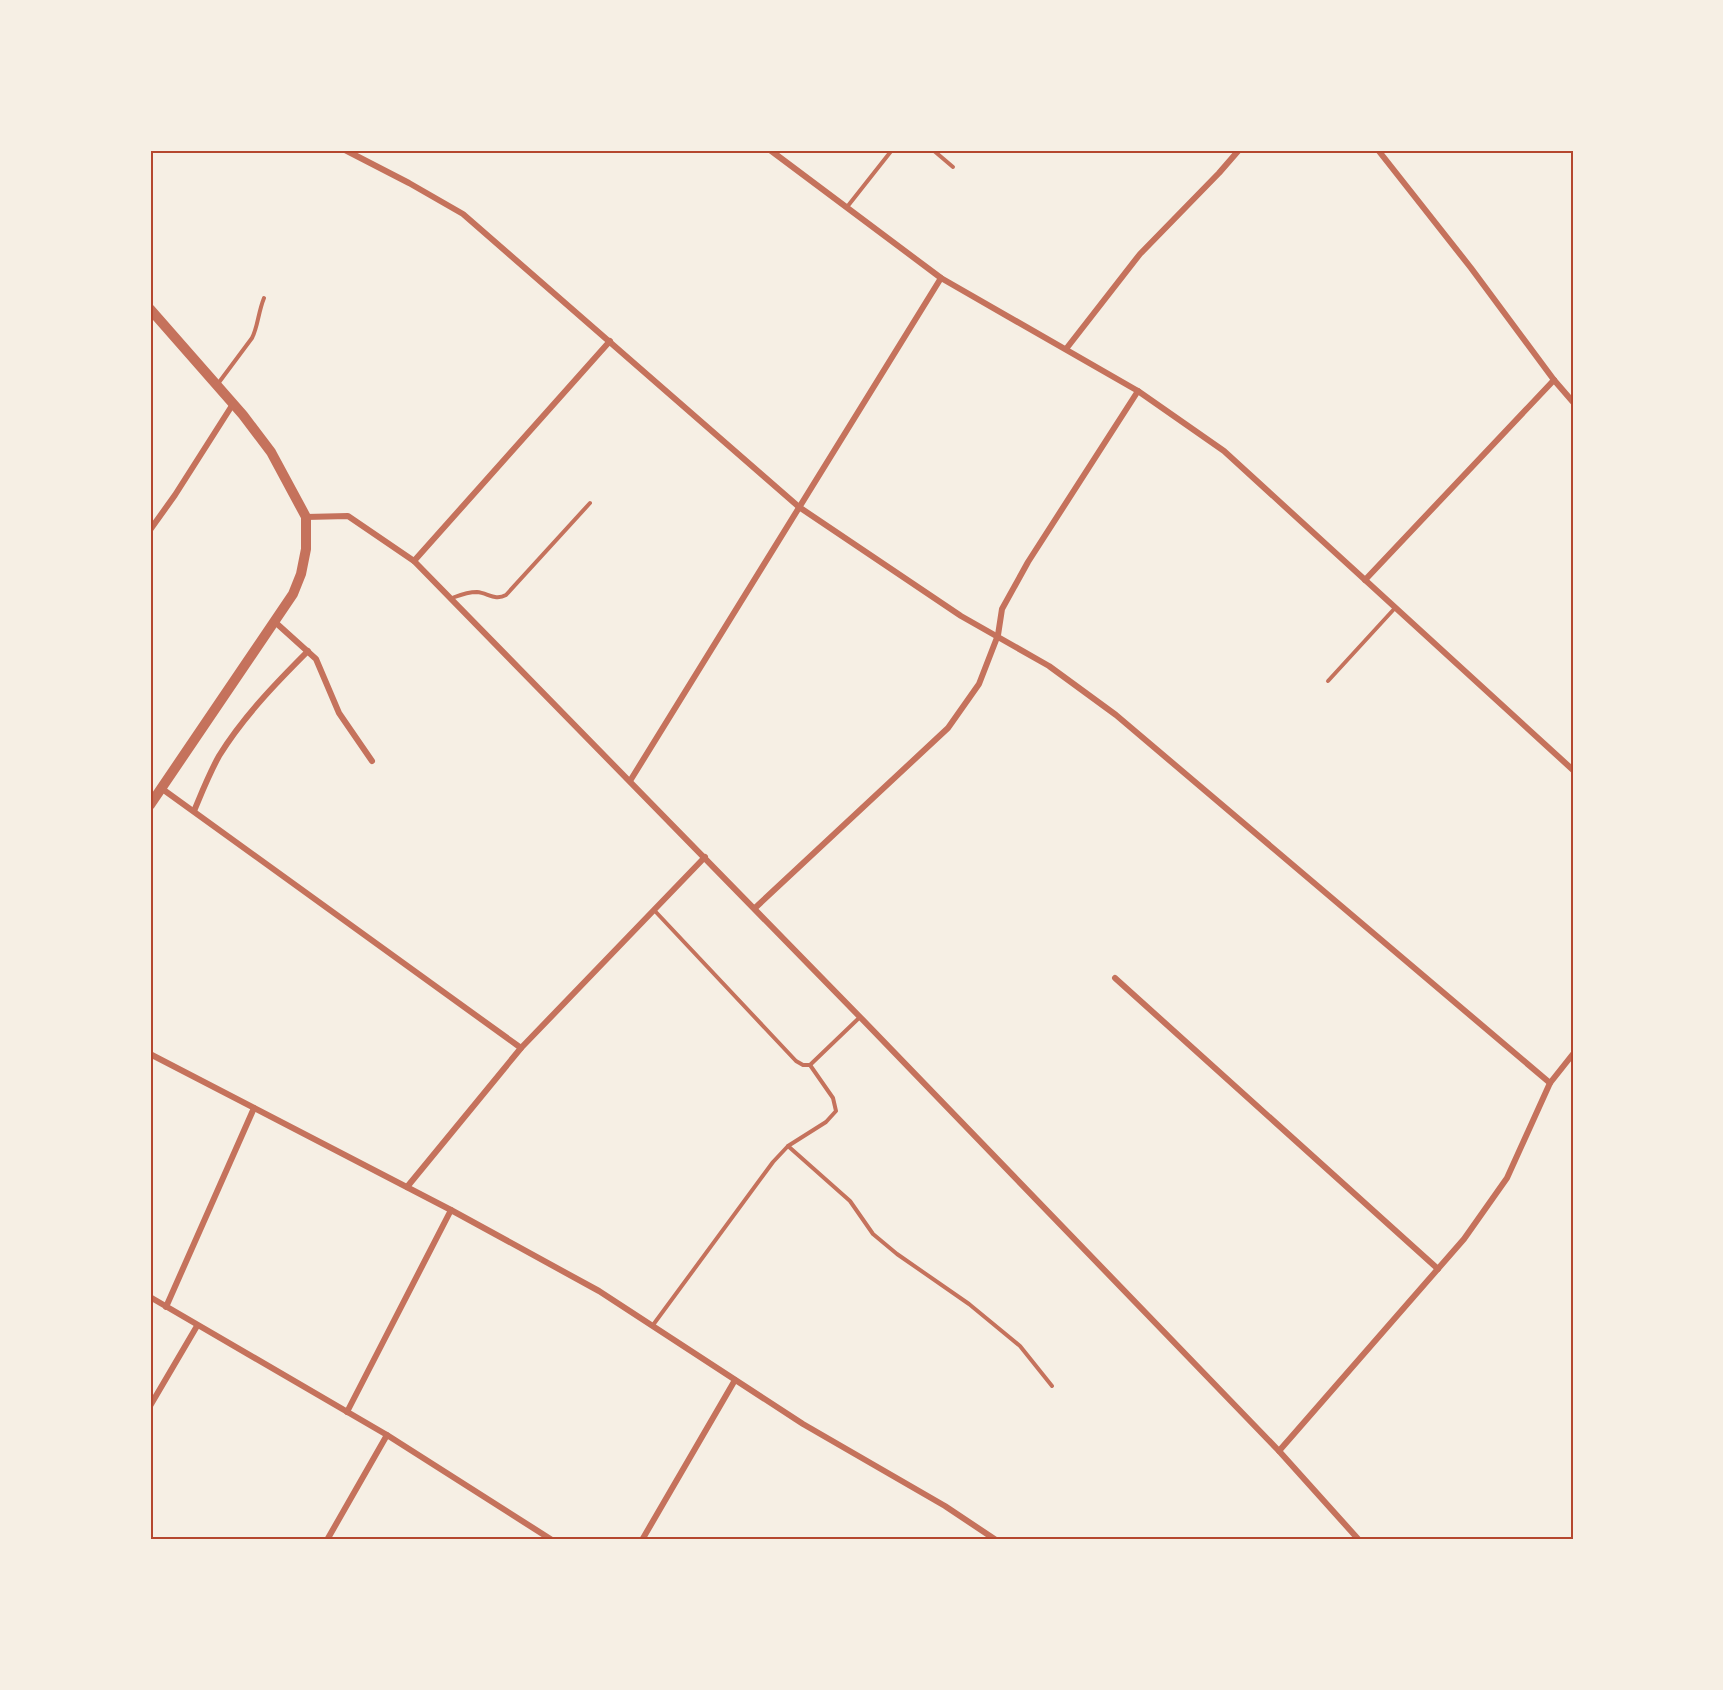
<svg xmlns="http://www.w3.org/2000/svg" width="1723" height="1690" font-family="Inter,sans-serif">
	<rect width="100%" height="100%" fill="#f6efe4"/>
	<g fill="none" stroke-linecap="round" stroke-linejoin="round">
		<!-- service -->
		<g stroke="#c5725c" stroke-width="4">
			<polyline points="933,150 953,167"/>
			<polyline points="847,207 892,150"/>
			<path d="M217,385L252,338C258,326 258,313 264,298"/>
			<path d="M452,598C460,595 467,592 477,592C488,593 495,601 506,595L590,503"/>
			<polyline points="1328,681 1395,608"/>
			<polyline points="654,910 796,1061 803,1065 810,1065 860,1017"/>
			<polyline points="788,1146 850,1201 873,1234 897,1254 969,1304 1020,1346 1052,1386"/>
			<polyline points="653,1325 773,1162 788,1146 826,1122 836,1111 833,1098 810,1065"/>
		</g>
		<!-- minor -->
		<g stroke="#c5725c" stroke-width="6">
			<polyline points="345,150 409,183 463,214 799,507 961,616 1049,666 1116,715 1550,1083"/>
			<polyline points="770,150 941,278 1138,391 1224,451 1573,770"/>
			<polyline points="1378,150 1471,268 1554,380 1573,402"/>
			<polyline points="1066,349 1140,254 1219,173 1239,150"/>
			<polyline points="306,517 348,516 414,561 860,1017 1279,1451 1359,1540"/>
			<polyline points="150,530 175,495 233,404"/>
			<polyline points="414,561 610,341"/>
			<polyline points="1365,580 1554,380"/>
			<polyline points="275,622 316,659 339,713 372,761"/>
			<polyline points="630,781 941,278"/>
			<polyline points="161,788 521,1048"/>
			<path d="M194,811C202,792 209,774 219,756C243,717 276,683 308,651"/>
			<polyline points="755,908 948,728 979,684 998,635 1002,609 1028,562 1138,391"/>
			<polyline points="1115,978 1438,1269"/>
			<polyline points="150,1054 451,1210 599,1291 803,1424 945,1506 996,1540"/>
			<polyline points="407,1187 521,1048 705,857"/>
			<polyline points="150,1297 387,1435 552,1540"/>
			<polyline points="166,1307 254,1108"/>
			<polyline points="150,1406 197,1326"/>
			<polyline points="347,1412 451,1210"/>
			<polyline points="1279,1451 1464,1239 1507,1178 1550,1083 1573,1054"/>
			<polyline points="327,1540 387,1435"/>
			<polyline points="642,1540 735,1380"/>
		</g>
		<!-- tertiary -->
		<polyline stroke="#c5725c" stroke-width="10" points="150,309 243,415 271,452 306,517 306,549 301,574 293,594 150,805"/>
	</g>
	<!-- border -->
	<rect width="1723" height="1690" fill="none" stroke="#f6efe4" stroke-width="303"/>
	<rect x="152" y="152" width="1420" height="1386" fill="none" stroke="#b5482f" stroke-width="2"/>
</svg>
